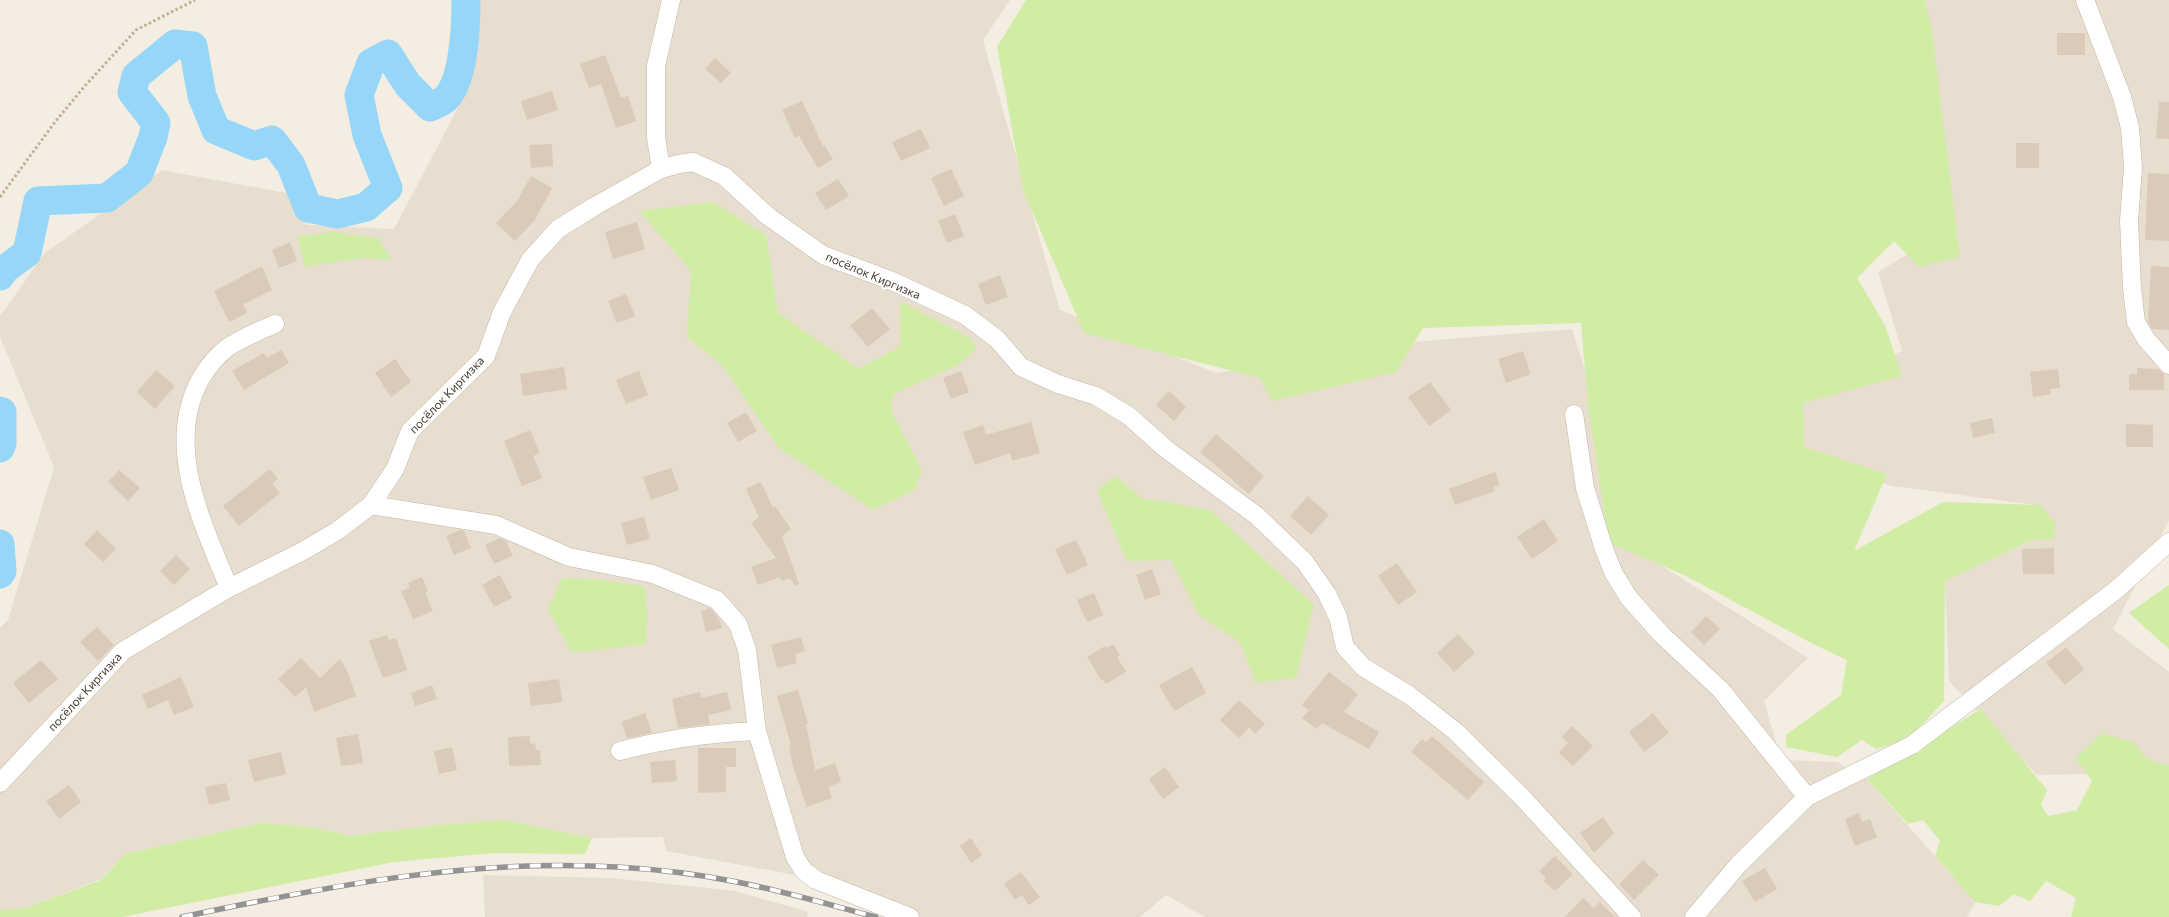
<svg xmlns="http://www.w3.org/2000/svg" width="2169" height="917" font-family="Commissioner,sans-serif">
	<rect width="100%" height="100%" fill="#f3ede2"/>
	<!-- residential -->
	<g fill="#e8decf">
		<polygon points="475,0 1010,0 983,40 1060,310 1216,373 1424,341 1572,329 1643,554 1808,658 1764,701 1781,760 1837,762 1867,779 1975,902 1967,917 1205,917 1166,895 1140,917 915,917 819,877 805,868 798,856 762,735 751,649 743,621 720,597 654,570 570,553 497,522 393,504 387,489 398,471 413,432 489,359 505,314 533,262 561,232 664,173 692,166 721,179 766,222 821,259 889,285 962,318 994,342 1018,371 1056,388 1059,379 1025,363 1000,336 966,311 894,278 824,252 771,214 728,173 693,157 662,166 556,226 528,258 498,311 483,354 408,429 391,466 367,502 335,527 302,547 227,584 122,648 0,778 0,628 8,620 54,467 0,337 0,316 45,253 162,170 291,194 306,225 394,229 460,104 470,55"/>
		<polygon points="1926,0 2169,0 2169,520 2113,629 2169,672 2169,773 2037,775 1949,681 1945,581 2032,540 2043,506 1892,486 1790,451 1796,396 1902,351 1878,272 1947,230"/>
		<polygon points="373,510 495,529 652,578 714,603 733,625 792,857 795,875 666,851 663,837 592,838 504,820 438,825 351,836 312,827 260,823 125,854 101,879 25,908 0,910 0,789 125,654"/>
		<polygon points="483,875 612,878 735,891 809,912 807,917 485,917"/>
	</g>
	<!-- green -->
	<g fill="#d1eda5">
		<polygon points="1026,0 1925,0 1932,31 1960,257 1919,267 1894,241 1857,278 1885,325 1902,376 1803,403 1804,447 1887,474 1854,551 1943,502 2041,505 2056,525 2053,539 2032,540 1945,581 1944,701 1909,739 1876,749 1862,740 1837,757 1786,747 1786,735 1841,695 1847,660 1813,644 1684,575 1609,543 1588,406 1581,323 1423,328 1396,372 1272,401 1260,378 1084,333 1023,190 997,47"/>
		<polygon points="713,202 766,235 778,313 859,369 900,346 900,301 972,339 976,350 956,366 896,393 891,400 892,412 922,470 915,490 873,510 779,448 721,364 687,337 691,271 639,211"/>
		<polygon points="334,232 378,238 392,260 362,258 305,267 297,236"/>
		<polygon points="1116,476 1141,498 1210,510 1314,605 1296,678 1256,683 1240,642 1199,615 1171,560 1127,561 1097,491"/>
		<polygon points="562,578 598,579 645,587 647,614 646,644 572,653 548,609"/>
		<polygon points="2169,585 2169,649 2129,613"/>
		<polygon points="1981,709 2047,790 2041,805 2048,816 2077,810 2092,781 2076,758 2102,733 2133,742 2148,760 2169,766 2169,917 2071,917 2076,898 2046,881 2030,901 2014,894 1999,906 1975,902 1935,856 1940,841 1923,820 1908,824 1867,779"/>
		<polygon points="504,820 592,838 585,854 494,853 394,862 122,917 0,917 0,910 25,908 101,880 125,854 260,823 312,827 351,836 438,825"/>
	</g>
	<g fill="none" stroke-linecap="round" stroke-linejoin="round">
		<!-- river -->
		<g stroke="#96d6f8" stroke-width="29">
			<path d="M0,276L5,269L27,253L38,201L107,198L139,173L153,137L156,123L132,92L136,76L175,44L193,46L202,96L216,130L254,146L272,140L291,165L308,208L338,214L366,207L388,188L367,135L359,95L371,63L388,54L408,85L430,107C434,105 440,103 444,100C464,84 466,25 466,0"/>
			<polyline points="0,411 2,412 2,444 0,448"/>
			<polyline points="0,544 2,571 0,574"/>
		</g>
	</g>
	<!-- building -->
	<g fill="#d9cab9">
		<rect x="2057" y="33" width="28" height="22"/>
		<polygon points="605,55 621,98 628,96 636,121 616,128 601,84 589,88 580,64"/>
		<polygon points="715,58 731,73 721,83 705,69"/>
		<polygon points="552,91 558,110 527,120 521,101"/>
		<polygon points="802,101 823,146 824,145 833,159 818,168 799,136 795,138 782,110"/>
		<polygon points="2159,102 2169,102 2169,139 2156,138"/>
		<polygon points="921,129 930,148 901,161 892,142"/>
		<rect x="2016" y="143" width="23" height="25"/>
		<polygon points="552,144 553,166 531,168 529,145"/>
		<polygon points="951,169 964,196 944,206 931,178"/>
		<polygon points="2148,173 2169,174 2169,241 2145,240"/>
		<polygon points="531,176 552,188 535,220 515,241 496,223 517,201"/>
		<polygon points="838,179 849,196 826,210 815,193"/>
		<polygon points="955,214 964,236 947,243 938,221"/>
		<polygon points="637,222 645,249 613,259 605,232"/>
		<polygon points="290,242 297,261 279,268 272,250"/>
		<polygon points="262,266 272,290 243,304 247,313 229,322 214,291"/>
		<polygon points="2151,266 2169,267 2169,330 2152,329 2148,322"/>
		<polygon points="1000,275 1008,297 986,305 978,284"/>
		<polygon points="626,294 635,316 617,323 608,301"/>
		<polygon points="872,308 890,329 868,347 850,326"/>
		<polygon points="281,350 289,363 244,390 232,371 264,353 267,358"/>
		<polygon points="1523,351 1531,374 1506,383 1498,359"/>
		<polygon points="395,359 411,382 391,397 375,373"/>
		<polygon points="564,367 567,389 523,396 520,374"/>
		<polygon points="2137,368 2158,369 2164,374 2164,390 2129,390 2129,374 2137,374"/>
		<polygon points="2058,369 2060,388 2050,389 2051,394 2033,397 2030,372"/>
		<polygon points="156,370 175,386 155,409 137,392"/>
		<polygon points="639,371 648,395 626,404 616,380"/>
		<polygon points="961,371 969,392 951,399 943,378"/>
		<polygon points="1430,382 1451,410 1429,426 1408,397"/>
		<polygon points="1169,391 1186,407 1174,421 1156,405"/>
		<polygon points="746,412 757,431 738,442 727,423"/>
		<polygon points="1992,418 1995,433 1973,438 1970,423"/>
		<polygon points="1031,422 1040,453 1012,461 1010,453 975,465 963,432 983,425 986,435"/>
		<polygon points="2126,424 2153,425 2153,447 2126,447"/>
		<polygon points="530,430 540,453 533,456 542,478 522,486 504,441"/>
		<polygon points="1216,434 1264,476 1249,494 1200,452"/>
		<polygon points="671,468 679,490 651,500 643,477"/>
		<polygon points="270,469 278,479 272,483 280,493 239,526 223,506"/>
		<polygon points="119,470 140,488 128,501 108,482"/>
		<polygon points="1495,472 1500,485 1493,487 1495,491 1455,505 1449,489"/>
		<polygon points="761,482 773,508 775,506 791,529 782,536 799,584 795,586 790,578 782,581 780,577 758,585 751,567 776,558 751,523 759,517 746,489"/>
		<polygon points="1308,496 1329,515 1311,535 1290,516"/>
		<polygon points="644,517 650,539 627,545 621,523"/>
		<polygon points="1544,519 1558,541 1532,559 1517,537"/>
		<polygon points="97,530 116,549 103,562 84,544"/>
		<polygon points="460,530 464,531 471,548 454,555 446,536"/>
		<polygon points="500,538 506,541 513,556 494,564 485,545"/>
		<polygon points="1076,540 1088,565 1067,575 1055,549"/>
		<polygon points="2054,548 2054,574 2023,574 2022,549"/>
		<polygon points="176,555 190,569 174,585 160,571"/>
		<polygon points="1397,563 1417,592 1398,605 1378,576"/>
		<polygon points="1152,569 1161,594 1145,600 1136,575"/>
		<polygon points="500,575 512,598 494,607 482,585"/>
		<polygon points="422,577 428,591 425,592 433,611 413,619 401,591 410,588 408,583"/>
		<polygon points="1094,593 1103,615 1087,622 1077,600"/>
		<polygon points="710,608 719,619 722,628 706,632 701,611"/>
		<polygon points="1706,616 1720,629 1704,645 1691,632"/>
		<polygon points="97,627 114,645 98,661 80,642"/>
		<polygon points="1458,634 1475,653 1454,672 1437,653"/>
		<polygon points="387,635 389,640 396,638 407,670 383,678 369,641"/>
		<polygon points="801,637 805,651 795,654 797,663 777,668 771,645"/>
		<polygon points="1113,644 1120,655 1117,657 1126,672 1106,684 1102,679 1101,680 1087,657 1105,646 1107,648"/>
		<polygon points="2066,647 2084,669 2065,685 2046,663"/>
		<polygon points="301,658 320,678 340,659 348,673 356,696 314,712 306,687 295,697 278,679"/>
		<polygon points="41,660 58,679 29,703 13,683"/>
		<polygon points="1192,667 1206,693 1174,711 1159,685"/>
		<polygon points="1329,672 1358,694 1344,712 1379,732 1369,749 1322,723 1317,729 1302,718 1309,710 1302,705"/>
		<polygon points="181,677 194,707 174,715 168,700 148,709 142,695"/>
		<polygon points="559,679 562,702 531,706 528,683"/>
		<polygon points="432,685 437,699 415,706 411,693"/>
		<polygon points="798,690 808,724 806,724 815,770 835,763 841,782 828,787 832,798 807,807 793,767 789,745 791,745 777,696"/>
		<polygon points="700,692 701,698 727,692 731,710 708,715 710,724 678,728 672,699"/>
		<polygon points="1239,700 1265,724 1255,734 1249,727 1239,738 1220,720"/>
		<polygon points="645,713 652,733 627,738 621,722"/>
		<polygon points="1653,713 1669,733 1644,752 1629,732"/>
		<polygon points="1572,726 1593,746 1573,766 1559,753 1568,743 1562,737"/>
		<polygon points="358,734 363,763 341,766 336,738"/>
		<polygon points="530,736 530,744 535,743 536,750 540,750 541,765 509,766 508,737"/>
		<polygon points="1432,736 1484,782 1468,800 1411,752 1422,739 1426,742"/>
		<polygon points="452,747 457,770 439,774 434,751"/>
		<polygon points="698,748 736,748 736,767 726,767 726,792 698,793"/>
		<polygon points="281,752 286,774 254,782 248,760"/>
		<polygon points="675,760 677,781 652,783 650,762"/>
		<polygon points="1165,767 1179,787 1163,799 1149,779"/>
		<polygon points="226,783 230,800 209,805 205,787"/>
		<polygon points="69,785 81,802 59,819 46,801"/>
		<polygon points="1859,813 1862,822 1870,819 1877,837 1855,846 1845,819"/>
		<polygon points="1603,817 1614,833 1594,853 1580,833"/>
		<polygon points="971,838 982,855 971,863 960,846"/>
		<polygon points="1555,856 1573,874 1555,891 1544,881 1546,878 1539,871"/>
		<polygon points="1643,860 1659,875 1634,900 1619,884"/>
		<polygon points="1765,868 1777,889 1755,902 1742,881"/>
		<polygon points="1021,872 1040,897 1029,905 1022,895 1015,900 1004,884"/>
		<polygon points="1583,898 1594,908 1600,902 1615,917 1565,917"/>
	</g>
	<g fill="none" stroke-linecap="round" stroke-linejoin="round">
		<defs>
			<g id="street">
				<polyline points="2085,0 2122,97 2130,128 2133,167 2129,221 2132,288 2136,322 2146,339 2169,365"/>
				<polyline points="661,169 656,137 656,66 671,0"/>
				<polyline points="1574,414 1585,488 1604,549 1614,574 1629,598 1662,635 1721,690 1807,797"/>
				<polyline points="371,505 496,525 569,557 653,574 717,600 738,624 747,650 757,731 795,857 803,870 816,880 910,917"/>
				<path d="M229,588C203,524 164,447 200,380C207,368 216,356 227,348C241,338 259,331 275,324"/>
				<path d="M620,751C665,739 711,733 757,731"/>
				<polyline points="0,783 123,651 229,588 303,551 337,531 371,505 395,469 410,431 486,356 502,312 530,260 558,229 595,206 661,169 679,164 693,162 724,176 769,217 823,255 892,281 965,315 997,339 1021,367 1058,384 1096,396 1129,416 1166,449 1257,516 1305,562 1327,594 1338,617 1345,647 1363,667 1409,695 1455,731 1521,796 1632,917"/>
				<polyline points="1694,917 1739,864 1807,797 1912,745 2116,590 2169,542"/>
			</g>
		</defs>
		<!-- street casing -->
		<use href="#street" stroke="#c2b7a6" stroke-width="19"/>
		<!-- path -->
		<polyline stroke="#c3af93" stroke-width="3" stroke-dasharray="2.5 2.5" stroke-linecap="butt" points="0,197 55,122 84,87 136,30 195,0"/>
		<!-- street -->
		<use href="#street" stroke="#fff" stroke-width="18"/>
		<defs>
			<path id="rail" d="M182,917C324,887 470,858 617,867C656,869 697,874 737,882C783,891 830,905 876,917"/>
		</defs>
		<!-- rail casing -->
		<use href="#rail" stroke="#939393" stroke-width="5.5"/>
		<!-- rail -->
		<use href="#rail" stroke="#fff" stroke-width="4" stroke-dasharray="11" stroke-linecap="butt"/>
	</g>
	<g text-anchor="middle" stroke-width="4" stroke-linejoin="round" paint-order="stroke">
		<!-- street labels -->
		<g font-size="12" fill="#453c32" stroke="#fff">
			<text transform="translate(873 276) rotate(23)" y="4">посёлок Киргизка</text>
			<text transform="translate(447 395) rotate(-46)" y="4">посёлок Киргизка</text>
			<text transform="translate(85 692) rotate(-47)" y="4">посёлок Киргизка</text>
		</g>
	</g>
</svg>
